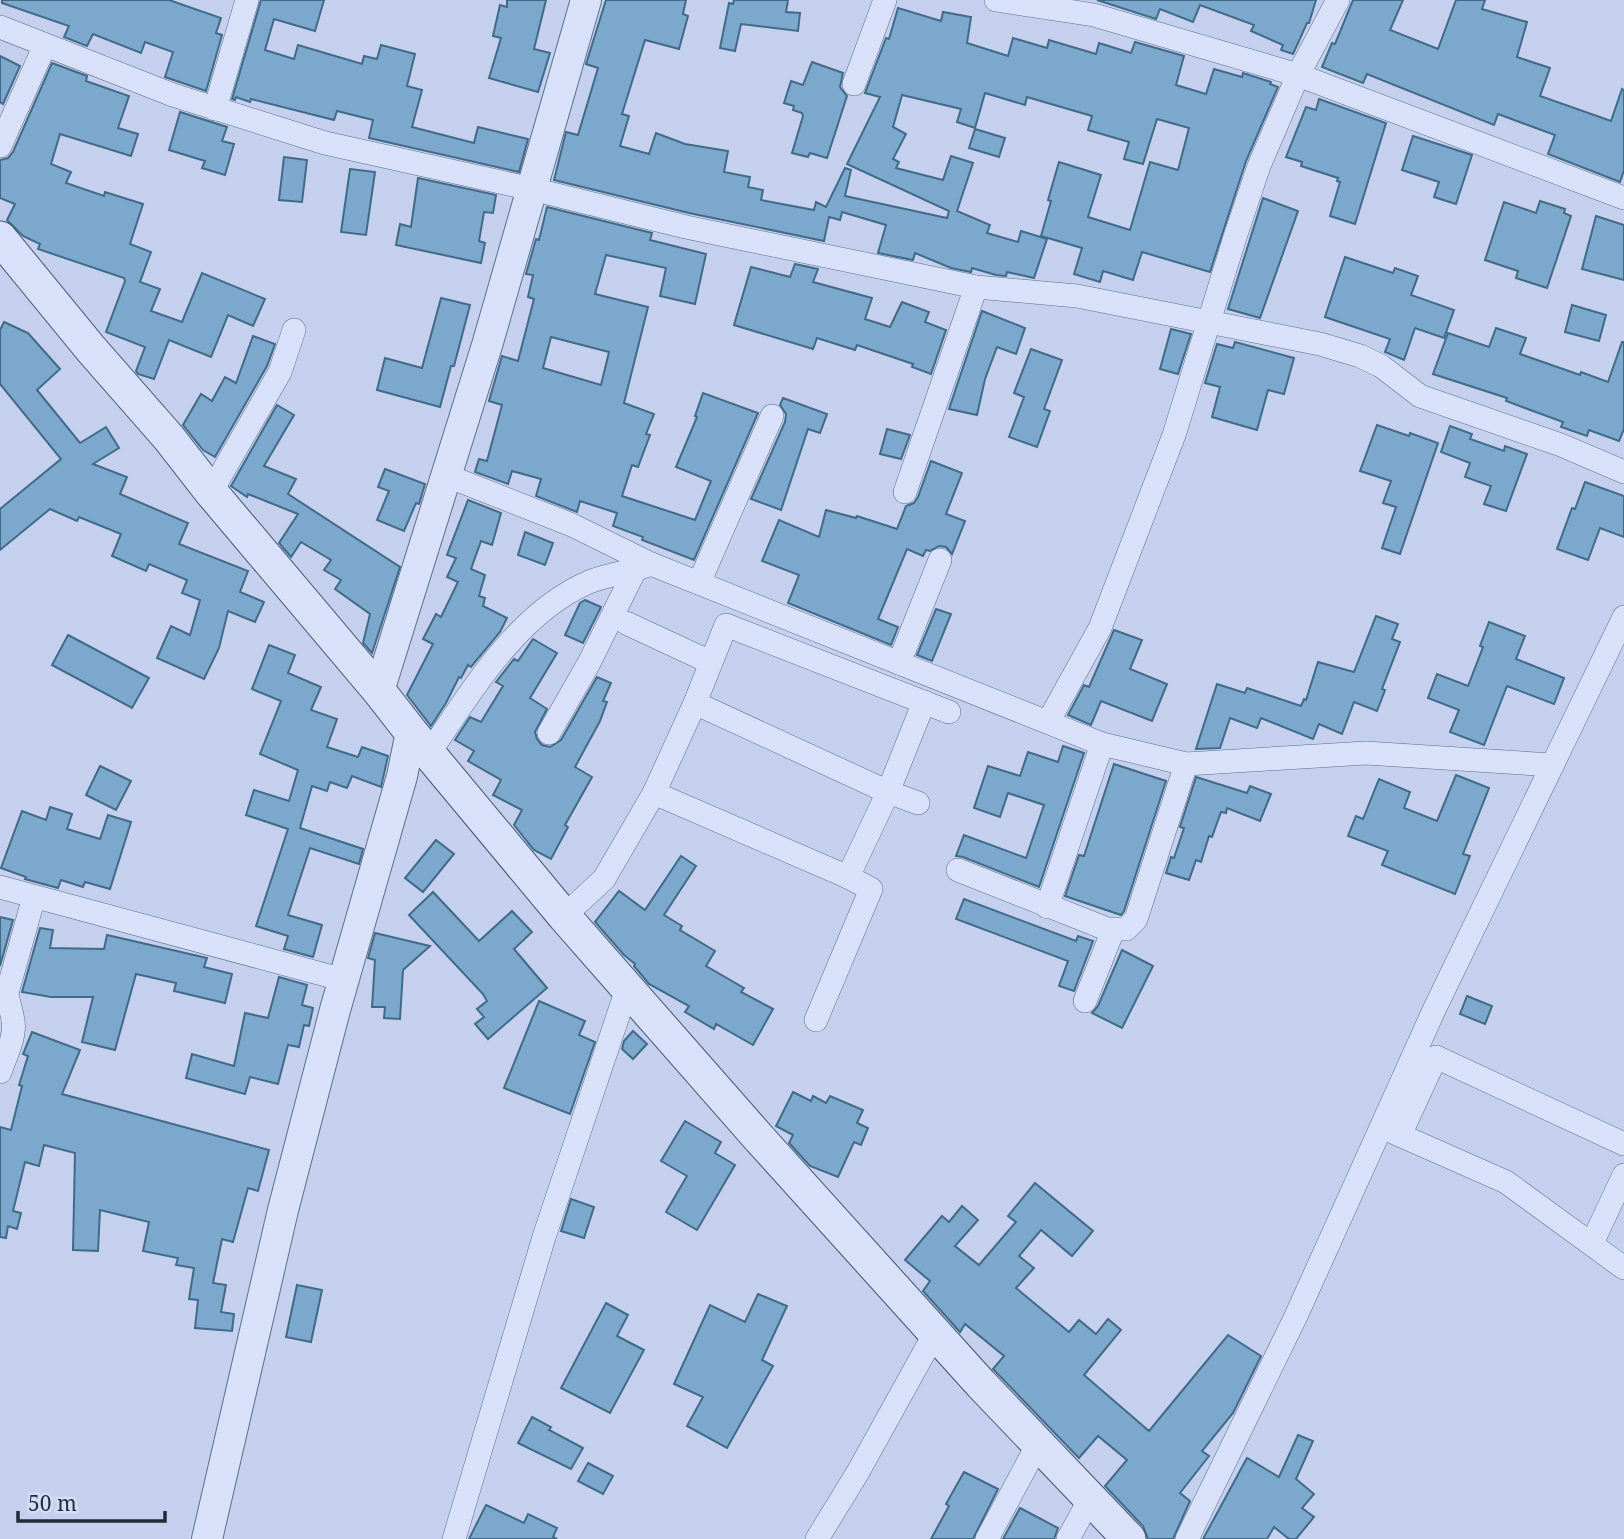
<svg xmlns="http://www.w3.org/2000/svg" width="1624" height="1539" font-family="'Noto Serif',serif">
	<rect width="100%" height="100%" fill="#c5d0ee"/>
	<!-- building -->
	<g fill="#7ba8cc" stroke="#416a88" stroke-width="2" fill-rule="evenodd">
		<polygon points="2,0 169,0 221,18 216,33 222,35 206,91 165,77 173,52 145,42 141,53 93,34 87,46 64,37 69,26 2,3"/>
		<polygon points="261,0 324,0 315,31 274,19 265,50 294,59 298,45 362,64 364,56 377,59 381,45 415,54 407,86 422,90 412,127 474,143 478,127 528,139 519,172 369,138 373,120 337,111 334,120 251,99 250,102 236,97 235,100 232,99"/>
		<polygon points="507,0 546,0 534,49 550,53 538,92 489,78 501,38 493,36 500,5 507,7"/>
		<polygon points="606,0 686,0 683,14 688,16 679,49 645,40 622,114 629,116 620,146 649,154 656,133 685,144 728,151 724,172 750,177 748,187 763,190 761,200 814,210 816,202 826,207 845,168 851,170 845,196 947,218 949,211 847,164 880,97 865,93 886,38 889,39 898,8 941,21 943,12 971,17 967,43 1008,56 1013,38 1047,48 1049,40 1096,54 1099,43 1131,53 1135,42 1184,56 1176,85 1206,94 1214,69 1242,77 1243,73 1271,82 1270,84 1278,87 1246,161 1210,272 1142,252 1133,280 1103,271 1100,282 1074,274 1082,248 1041,236 1051,201 1048,200 1059,162 1101,175 1088,217 1130,230 1150,162 1178,170 1189,128 1157,119 1143,164 1124,159 1129,142 1088,130 1092,116 1027,97 1025,105 985,93 975,128 957,122 961,109 902,95 893,127 906,134 893,159 899,162 896,168 943,180 951,156 973,163 957,211 990,225 987,233 1018,242 1021,231 1047,239 1034,278 1007,272 1006,276 996,275 972,268 971,272 951,268 915,253 913,260 878,253 886,225 842,212 840,220 829,217 824,241 689,213 554,180 566,132 578,135 598,68 586,64"/>
		<polygon points="734,0 788,0 786,12 800,13 798,31 741,24 735,51 720,48 729,3 733,4"/>
		<polygon points="1097,0 1316,0 1309,23 1307,23 1293,54 1281,50 1283,45 1251,31 1254,25 1200,5 1193,22 1160,9 1156,19"/>
		<polygon points="1353,0 1403,0 1390,30 1438,49 1456,0 1485,0 1482,9 1527,22 1517,57 1550,68 1540,96 1611,121 1622,89 1624,90 1624,170 1620,182 1548,154 1555,135 1498,114 1494,125 1367,74 1363,83 1322,67 1332,43 1335,44"/>
		<polygon points="0,56 20,66 3,104 0,102"/>
		<polygon points="812,62 843,73 840,87 847,96 827,158 810,153 808,157 792,153 803,116 802,113 793,110 794,106 784,103 791,81 803,85"/>
		<polygon points="52,63 87,76 86,81 129,96 118,128 138,134 131,156 60,134 51,164 71,172 66,183 104,196 105,192 143,204 130,244 151,252 140,282 160,289 151,311 182,322 202,273 265,299 253,326 228,315 211,357 169,340 154,379 138,374 136,371 145,347 106,332 125,281 124,278 38,249 40,244 23,236 7,220 15,204 0,198 0,160 8,158 13,152"/>
		<polygon points="1319,99 1386,123 1355,224 1330,216 1340,182 1337,181 1338,178 1301,166 1302,162 1286,157 1306,107 1316,110"/>
		<polygon points="180,112 227,127 222,141 234,144 225,175 202,168 205,161 169,150"/>
		<polygon points="975,129 1005,138 999,157 969,148"/>
		<polygon points="1413,136 1472,155 1456,204 1434,197 1439,182 1402,170"/>
		<polygon points="284,157 307,160 302,202 279,200"/>
		<polygon points="350,169 375,172 366,235 341,232"/>
		<polygon points="418,178 496,195 493,213 484,212 479,241 485,243 481,263 396,245 400,224 411,227"/>
		<polygon points="1263,198 1298,211 1260,318 1228,309"/>
		<polygon points="1540,201 1565,209 1564,213 1571,216 1547,288 1516,278 1518,271 1485,260 1504,202 1536,213"/>
		<path d="M547,207L652,233L650,240L706,254L695,304L660,296L666,268L606,255L595,294L648,307L624,403L654,414L646,434L650,435L638,467L632,465L622,496L695,520L711,481L676,467L697,417L695,416L703,393L758,413L694,560L642,540L643,537L613,526L617,513L580,501L577,512L536,496L541,479L512,471L508,484L475,472L479,459L487,461L502,405L489,401L502,356L518,361L534,299L528,297L533,275L526,274L536,239L539,240ZM551,337L609,352L601,385L543,368Z"/>
		<polygon points="1596,216 1624,225 1624,280 1582,269"/>
		<polygon points="1345,257 1393,273 1395,268 1418,276 1411,295 1454,310 1444,338 1415,328 1404,360 1385,352 1390,339 1325,317"/>
		<polygon points="795,264 818,269 813,282 872,298 865,319 890,327 902,302 929,312 925,322 946,330 931,374 912,367 913,364 857,345 855,350 817,338 813,349 734,325 751,267 790,277"/>
		<polygon points="441,298 470,305 454,366 451,366 440,407 377,390 385,358 422,368"/>
		<polygon points="1572,305 1606,315 1599,341 1565,332"/>
		<polygon points="982,311 1025,328 1016,354 997,347 985,379 977,415 949,409"/>
		<polygon points="4,322 28,333 60,369 37,390 80,443 106,427 119,448 93,464 127,477 120,494 188,523 179,544 248,571 240,592 264,602 255,622 228,611 219,648 204,679 157,658 171,626 190,635 200,600 182,593 187,580 149,564 146,571 112,556 121,534 79,517 77,521 50,509 0,550 0,509 61,459 0,384 0,330"/>
		<polygon points="1496,328 1526,338 1520,354 1580,375 1581,372 1608,382 1622,342 1624,342 1624,429 1619,441 1589,430 1587,436 1561,427 1563,422 1506,401 1507,398 1433,374 1448,333 1489,347"/>
		<polygon points="1171,329 1191,334 1178,374 1160,369"/>
		<polygon points="253,336 275,344 267,366 215,457 203,450 183,425 201,394 212,401 225,377 236,383"/>
		<polygon points="1235,342 1294,358 1284,394 1268,390 1257,430 1212,417 1220,387 1205,383 1217,344 1233,348"/>
		<polygon points="1031,349 1062,360 1044,409 1050,411 1037,447 1009,437 1024,397 1014,393"/>
		<polygon points="783,398 827,414 820,433 808,429 781,510 751,499 785,422 786,414 780,405"/>
		<polygon points="277,405 294,415 264,466 296,479 288,494 400,567 372,653 363,643 370,614 335,589 341,580 324,570 331,560 301,542 291,557 279,543 298,514 248,494 247,497 231,486"/>
		<polygon points="1377,425 1409,436 1410,433 1438,443 1400,554 1382,548 1396,507 1383,503 1391,481 1360,471"/>
		<polygon points="1450,426 1472,434 1470,439 1504,451 1505,446 1527,454 1506,511 1484,504 1491,486 1465,477 1470,463 1441,452"/>
		<polygon points="887,429 910,435 901,459 880,454"/>
		<polygon points="931,461 962,473 946,514 965,521 952,554 946,547 939,546 930,551 926,550 923,556 907,549 878,619 898,627 891,645 788,603 799,575 762,561 779,520 819,537 826,510 856,518 857,516 897,529 906,506 914,503 918,497"/>
		<polygon points="385,469 425,484 419,504 416,503 404,531 377,520 389,491 378,487"/>
		<polygon points="1585,482 1624,496 1624,537 1600,528 1588,560 1557,549 1572,508 1575,509"/>
		<polygon points="468,500 501,513 492,545 481,541 471,569 485,575 479,596 485,598 483,606 507,618 500,632 471,667 468,665 461,678 459,677 446,703 431,726 407,695 433,644 423,639 436,614 441,617 458,582 447,577 456,558 447,555"/>
		<polygon points="525,532 553,543 545,565 518,555"/>
		<polygon points="585,600 601,607 583,643 565,635 580,603"/>
		<polygon points="936,609 951,614 932,661 917,655"/>
		<polygon points="1376,616 1398,624 1392,639 1400,642 1382,689 1385,690 1377,711 1354,702 1342,734 1319,724 1313,739 1261,718 1257,728 1230,718 1220,748 1196,749 1217,684 1245,693 1247,688 1301,706 1304,699 1306,700 1318,662 1354,672"/>
		<polygon points="1489,622 1525,636 1516,659 1564,678 1554,704 1507,686 1484,745 1450,732 1459,710 1428,698 1437,674 1468,686 1483,647 1480,646"/>
		<polygon points="1114,630 1142,640 1130,669 1167,684 1152,721 1101,701 1091,725 1068,715 1084,685 1089,687"/>
		<polygon points="68,635 149,678 132,708 52,665"/>
		<polygon points="533,639 557,653 530,698 547,709 535,732 537,739 542,745 550,747 561,740 597,677 611,683 603,701 607,702 600,721 575,767 592,777 565,825 568,827 551,859 534,850 514,825 522,810 493,795 501,780 468,761 474,751 455,740 470,717 481,722 503,686 496,682 514,659 518,661"/>
		<polygon points="269,645 295,655 288,673 321,687 311,710 337,719 327,747 358,757 362,747 388,756 381,787 352,776 347,788 330,782 327,791 312,786 300,828 363,849 359,864 310,848 288,915 322,925 313,957 284,949 288,936 256,926 288,829 246,815 254,790 289,801 298,770 260,754 281,701 252,689"/>
		<polygon points="1063,746 1084,753 1039,887 963,857 956,856 964,835 1026,858 1044,805 1008,793 1000,817 974,808 988,766 1020,776 1028,752 1058,762"/>
		<polygon points="1114,764 1166,781 1124,911 1121,915 1065,896 1079,855 1084,856"/>
		<polygon points="100,766 131,781 116,810 86,795"/>
		<polygon points="1456,775 1489,788 1463,854 1470,856 1455,894 1382,865 1388,851 1348,836 1356,816 1363,819 1379,779 1410,792 1404,808 1437,821"/>
		<polygon points="1196,777 1247,793 1250,786 1271,794 1260,821 1227,808 1226,813 1221,812 1212,837 1209,836 1201,862 1196,860 1189,880 1166,873 1171,857 1174,858 1184,828 1180,827"/>
		<polygon points="50,807 72,814 67,829 100,839 108,815 131,822 110,889 85,882 83,887 61,880 58,888 25,879 26,877 1,868 22,811 46,820"/>
		<polygon points="436,840 454,854 423,892 405,878"/>
		<polygon points="681,856 696,866 664,915 682,926 680,930 715,951 706,966 744,988 741,992 773,1009 753,1045 716,1024 714,1029 685,1012 689,1006 649,984 634,966 635,964 624,955 595,922 619,891 645,910"/>
		<polygon points="433,892 479,941 512,911 532,932 514,949 547,988 488,1039 475,1024 484,1017 477,1009 487,1001 483,994 409,915"/>
		<polygon points="964,899 1076,941 1078,936 1093,941 1074,991 1059,986 1068,961 956,919"/>
		<polygon points="0,917 13,920 0,966"/>
		<polygon points="40,928 53,930 50,948 104,949 107,935 207,958 204,967 232,974 225,1003 174,991 176,983 136,974 115,1050 82,1042 93,997 51,997 22,992"/>
		<polygon points="375,933 430,946 403,970 400,1019 384,1018 385,1007 372,1007 375,960 368,958"/>
		<polygon points="1122,950 1153,966 1122,1028 1092,1013 1098,1006"/>
		<polygon points="279,977 307,985 302,1005 313,1008 309,1026 304,1025 299,1047 288,1045 278,1084 250,1077 245,1094 186,1078 192,1054 234,1066 245,1013 268,1018"/>
		<polygon points="1467,996 1492,1006 1485,1024 1460,1014"/>
		<polygon points="539,1001 585,1021 579,1035 595,1042 570,1114 504,1088"/>
		<polygon points="633,1031 647,1044 633,1059 622,1049 624,1041"/>
		<polygon points="32,1032 80,1050 62,1094 269,1150 258,1191 248,1188 233,1242 222,1239 213,1283 226,1285 221,1312 234,1314 232,1331 195,1328 198,1300 189,1299 194,1268 176,1265 178,1258 143,1251 149,1222 100,1210 98,1251 73,1250 75,1153 44,1145 39,1166 25,1162 13,1211 21,1213 17,1229 8,1226 6,1238 0,1237 0,1127 11,1130 22,1086 19,1085 28,1056 23,1054"/>
		<polygon points="793,1092 811,1101 813,1096 826,1103 830,1096 863,1110 857,1123 868,1128 861,1145 854,1142 838,1177 810,1166 789,1143 793,1135 776,1126"/>
		<polygon points="685,1121 721,1142 715,1153 735,1165 697,1230 666,1212 687,1176 661,1161"/>
		<polygon points="1035,1183 1093,1231 1072,1256 1041,1230 1019,1256 1034,1268 1016,1288 1069,1332 1079,1320 1096,1334 1108,1319 1121,1330 1084,1375 1149,1431 1228,1335 1261,1356 1233,1413 1202,1451 1209,1456 1180,1493 1190,1501 1173,1539 1148,1539 1143,1526 1105,1486 1127,1460 1098,1436 1079,1458 1076,1455 993,1369 1004,1356 965,1324 960,1332 923,1291 930,1281 905,1260 942,1216 949,1222 962,1206 978,1220 955,1246 979,1265 1016,1222 1008,1216"/>
		<polygon points="571,1199 594,1207 584,1238 561,1231"/>
		<polygon points="297,1285 322,1290 311,1342 286,1337"/>
		<polygon points="758,1294 787,1306 762,1360 773,1366 727,1448 687,1426 703,1397 674,1384 710,1305 745,1322"/>
		<polygon points="606,1303 628,1315 617,1336 644,1350 610,1413 561,1388"/>
		<polygon points="532,1417 551,1427 549,1430 583,1448 571,1469 518,1443"/>
		<polygon points="1298,1435 1313,1441 1296,1479 1314,1494 1302,1508 1314,1517 1296,1539 1289,1539 1274,1527 1267,1539 1203,1539 1247,1458 1279,1477"/>
		<polygon points="588,1463 613,1476 603,1494 578,1481"/>
		<polygon points="964,1472 998,1489 973,1539 931,1539 949,1506 946,1504"/>
		<polygon points="486,1505 524,1523 528,1514 557,1528 553,1537 557,1539 469,1539"/>
		<polygon points="1020,1508 1058,1528 1054,1539 1003,1539"/>
	</g>
	<g fill="none" stroke-linecap="round" stroke-linejoin="round">
		<defs>
			<g id="minor">
				<polyline points="996,0 1094,15 1298,75 1624,198"/>
				<polyline points="0,27 173,95 325,143 532,189 686,227 976,287 1077,296 1320,344 1360,356 1381,366 1420,396 1561,445 1624,472"/>
				<polyline points="854,84 885,0"/>
				<polyline points="215,109 247,0"/>
				<polyline points="0,146 45,45"/>
				<polyline points="445,475 572,525 651,564 1102,744 1186,764 1366,753 1552,765"/>
				<polyline points="211,492 280,372 294,330"/>
				<polyline points="905,492 976,287"/>
				<polyline points="699,583 772,416"/>
				<polyline points="626,623 710,662"/>
				<polyline points="899,663 940,560"/>
				<polyline points="695,703 888,792 918,803"/>
				<polyline points="1048,722 1100,628 1174,435 1235,237 1259,166 1298,75 1338,0"/>
				<polyline points="549,733 589,663 635,570"/>
				<path d="M429,753C472,691 517,613 589,582C609,574 631,572 651,564"/>
				<polyline points="654,793 848,877 871,889 816,1020"/>
				<polyline points="958,870 1107,929 1126,929 1136,919 1186,764"/>
				<polyline points="848,877 888,792 924,702"/>
				<polyline points="0,887 344,980"/>
				<polyline points="1047,907 1102,744"/>
				<polyline points="564,916 604,879 654,793 695,703 726,625 949,712"/>
				<polyline points="1085,1001 1113,930"/>
				<path d="M0,1072C5,1057 16,1037 13,1021C12,1011 8,1003 7,993L34,897"/>
				<polyline points="1386,1129 1506,1182 1624,1268"/>
				<polyline points="1400,1135 1436,1057 1624,1144"/>
				<polyline points="1592,1243 1624,1175"/>
				<polyline points="454,1539 544,1237 627,989"/>
				<polyline points="817,1539 858,1472 935,1333"/>
				<polyline points="987,1539 1038,1444"/>
				<polyline points="1068,1539 1091,1497"/>
				<polyline points="1187,1539 1296,1316 1434,1010 1624,617"/>
			</g>
			<g id="tertiary">
				<polyline points="379,691 488,342 586,0"/>
				<polyline points="207,1539 283,1210 335,1010 402,776 411,732"/>
			</g>
			<polyline id="secondary" points="0,238 91,349 169,438 211,492 379,691 411,732 564,916 758,1137 981,1384 1129,1539"/>
		</defs>
		<!-- minor casing -->
		<use href="#minor" stroke="#5b6f89" stroke-width="24"/>
		<!-- tertiary casing -->
		<use href="#tertiary" stroke="#5b6f89" stroke-width="32"/>
		<!-- secondary casing -->
		<use href="#secondary" stroke="#3e536b" stroke-width="35"/>
		<!-- minor -->
		<use href="#minor" stroke="#d8e1f9" stroke-width="23"/>
		<!-- tertiary -->
		<use href="#tertiary" stroke="#d8e1f9" stroke-width="30"/>
		<!-- secondary -->
		<use href="#secondary" stroke="#d8e1f9" stroke-width="33"/>
	</g>
	<!-- scale -->
	<path d="M18 1511v10h147v-10" fill="none" stroke="#1f2c39" stroke-width="3.5"/>
	<text x="28" y="1511" font-size="21" fill="#1f2c39" stroke="#d4ddf6" stroke-width="5" paint-order="stroke">50 m</text>
</svg>
